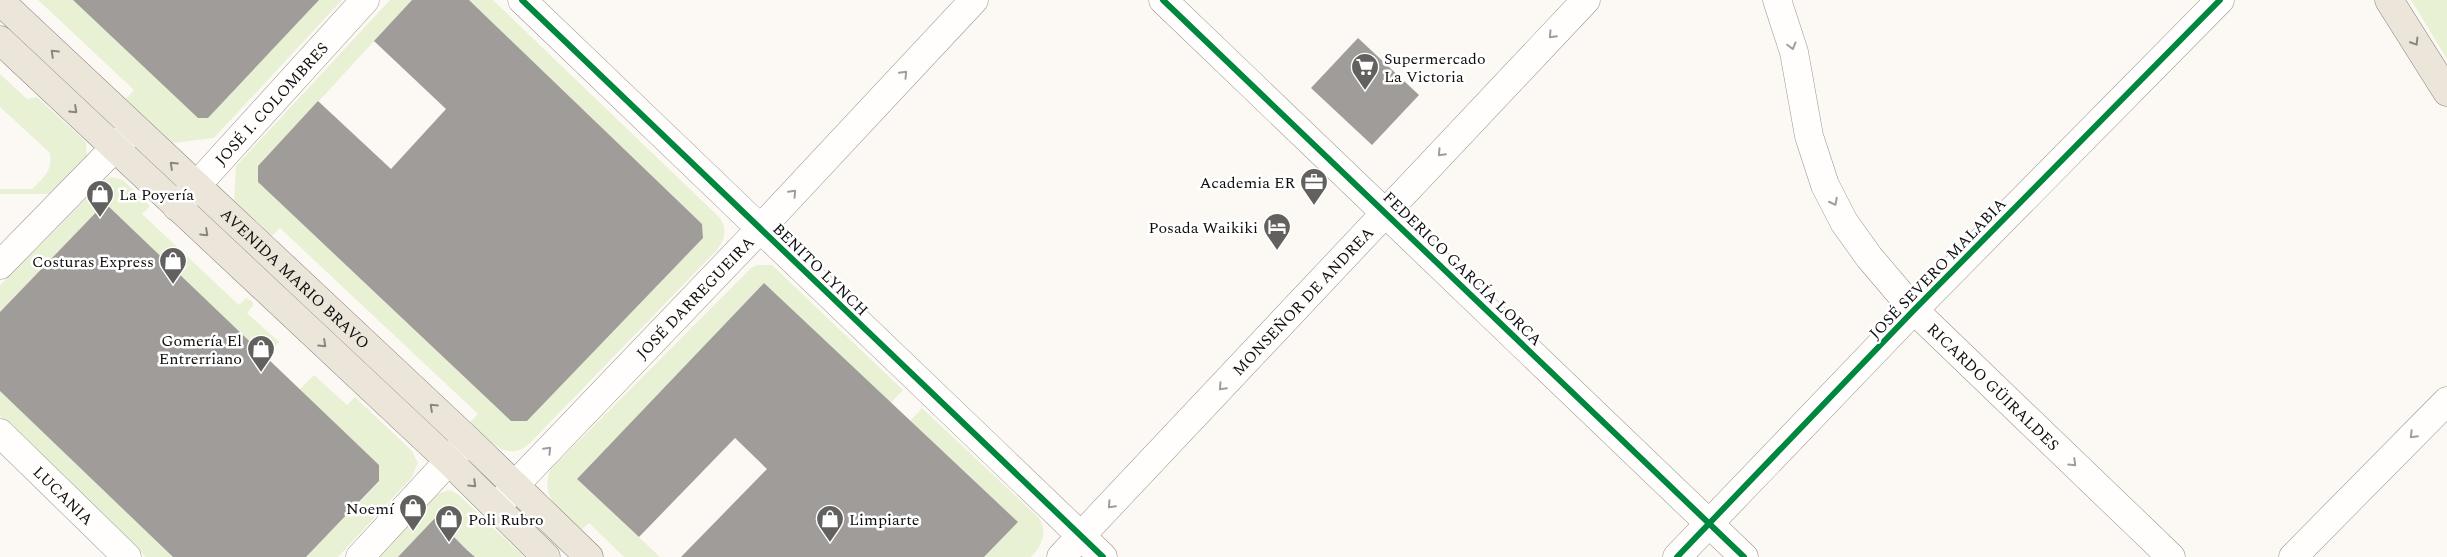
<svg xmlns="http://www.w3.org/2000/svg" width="2447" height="557" font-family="Spectral,serif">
	<rect width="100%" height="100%" fill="#fcf9f4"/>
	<!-- green -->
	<g fill="#e9f1d4">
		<polygon points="38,0 73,0 198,117 208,118 319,0 342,0 214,138 173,143 126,99 134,90"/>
		<path d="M390,0H412L259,166L258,182L511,421H527L703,238L702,224L469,0H493L719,217C728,229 725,238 717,250L529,444C506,464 487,438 470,422L478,414L280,228L272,236L234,200L236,166Z"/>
		<polygon points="2411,0 2447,0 2447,59"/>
		<path d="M0,74L27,99L37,97L86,142L87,156L50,194H0V189H32C43,178 53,171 50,153L0,107Z"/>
		<polygon points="112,177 123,180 150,206 142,214 239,305 246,298 253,302 253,306 247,313 279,342 265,356 105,203 0,312 0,285 106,179"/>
		<path d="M757,265H772L903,390L891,403L764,283L577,479L660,557H624L589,523L581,530C561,511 540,500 550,470L751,268Z"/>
		<polygon points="314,375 347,405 355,397 412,451 418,463 412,477 338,557 306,557 379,482 379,465 299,390"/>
		<polygon points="0,391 173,557 146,557 0,416"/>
		<path d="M922,408L1039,518C1048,532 1042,546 1031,557H984L1018,522L910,421Z"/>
		<polygon points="450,490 459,495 524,557 475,557 435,519 398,557 380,557 437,494"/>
	</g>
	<!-- building -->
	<g fill="#a09c99">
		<polygon points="73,0 319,0 208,118 198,118"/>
		<polygon points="412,0 469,0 702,224 703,238 527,421 511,421 258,182 258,166 318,101 391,169 446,109 374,41"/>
		<polygon points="1358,38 1419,95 1372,145 1311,88"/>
		<polygon points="105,203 379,465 379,481 306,557 173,557 0,391 0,312"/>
		<polygon points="764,283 1018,522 984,557 681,557 767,469 735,438 639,537 577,479"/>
		<polygon points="435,518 467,550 475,557 398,557"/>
	</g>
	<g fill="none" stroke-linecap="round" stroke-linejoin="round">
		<defs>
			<g id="minor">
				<polyline points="522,0 1103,557"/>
				<polyline points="1163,0 1744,557"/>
				<path id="s1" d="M1777,0L1794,52L1809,136L1825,185L1844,222L1869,257L1914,310L2171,557"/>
				<path id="s2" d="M177,207L365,0"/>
				<polyline points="0,265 132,130"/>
				<path id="s3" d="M0,433L127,557"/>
				<path id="s4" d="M497,508L515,485L760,229L974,0"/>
				<polyline points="360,557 468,440"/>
				<path id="s5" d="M1061,557L1586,0"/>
				<polyline points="1677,557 1914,310 2220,0"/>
				<polyline points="2293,557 2447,401"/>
			</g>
			<g id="major">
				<polyline points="2389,0 2447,92"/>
				<path id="s6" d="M0,1L468,440L589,557"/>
				<polyline points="0,40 449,461 546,557"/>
			</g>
		</defs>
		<!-- minor casing -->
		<use href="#minor" stroke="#969492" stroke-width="29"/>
		<!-- major casing -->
		<use href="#major" stroke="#83827f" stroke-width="29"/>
		<!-- minor -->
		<use href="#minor" stroke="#fffefd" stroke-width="28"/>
		<!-- major -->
		<use href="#major" stroke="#ece5da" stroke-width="28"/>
		<defs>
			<g id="cycleway">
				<polyline points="522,0 1103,557"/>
				<polyline points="1163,0 1744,557"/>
				<polyline points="1677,557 1914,310 2220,0"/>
			</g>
		</defs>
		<!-- cycleway casing -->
		<use href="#cycleway" stroke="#fff" stroke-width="9"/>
		<!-- cycleway -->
		<use href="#cycleway" stroke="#00873e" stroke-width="6"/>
	</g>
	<!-- one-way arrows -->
	<defs><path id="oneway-chevron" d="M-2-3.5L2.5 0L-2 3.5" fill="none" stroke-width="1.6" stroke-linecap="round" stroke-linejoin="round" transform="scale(1.25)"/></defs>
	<g stroke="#9f9e9e">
		<use href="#oneway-chevron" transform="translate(1552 35) rotate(133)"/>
		<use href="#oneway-chevron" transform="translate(1792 46) rotate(75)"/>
		<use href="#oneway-chevron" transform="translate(904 74) rotate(-47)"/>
		<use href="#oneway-chevron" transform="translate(1441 153) rotate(133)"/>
		<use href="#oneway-chevron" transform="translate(793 193) rotate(-47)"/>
		<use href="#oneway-chevron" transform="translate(1834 202) rotate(63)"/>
		<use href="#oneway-chevron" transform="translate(1222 387) rotate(133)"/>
		<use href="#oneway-chevron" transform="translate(2413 435) rotate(135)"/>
		<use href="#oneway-chevron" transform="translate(548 450) rotate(-46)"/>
		<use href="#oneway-chevron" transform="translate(2073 463) rotate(44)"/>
		<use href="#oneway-chevron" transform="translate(1111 505) rotate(133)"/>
	</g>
	<g stroke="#89857f">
		<use href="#oneway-chevron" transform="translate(2415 42) rotate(58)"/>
		<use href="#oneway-chevron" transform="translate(54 53) rotate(-136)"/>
		<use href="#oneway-chevron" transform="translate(74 110) rotate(43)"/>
		<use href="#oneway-chevron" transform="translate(173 165) rotate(-137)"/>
		<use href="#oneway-chevron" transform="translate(205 233) rotate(43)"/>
		<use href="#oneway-chevron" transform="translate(323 344) rotate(43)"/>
		<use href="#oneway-chevron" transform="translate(433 407) rotate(-137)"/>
		<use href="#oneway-chevron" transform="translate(473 484) rotate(44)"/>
	</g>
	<!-- icons -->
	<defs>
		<symbol id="supermarket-pin" viewBox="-11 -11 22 30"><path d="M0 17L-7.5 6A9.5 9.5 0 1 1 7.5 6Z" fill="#62615f" stroke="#fff"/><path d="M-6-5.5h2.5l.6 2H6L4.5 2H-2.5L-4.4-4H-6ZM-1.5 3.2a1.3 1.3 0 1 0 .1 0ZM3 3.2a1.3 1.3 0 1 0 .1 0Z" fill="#fff"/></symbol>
		<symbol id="office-pin" viewBox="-11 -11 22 30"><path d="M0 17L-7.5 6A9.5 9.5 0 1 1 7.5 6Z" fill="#62615f" stroke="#fff"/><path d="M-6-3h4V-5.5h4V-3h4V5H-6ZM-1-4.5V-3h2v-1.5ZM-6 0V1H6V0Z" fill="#fff"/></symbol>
		<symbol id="shop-pin" viewBox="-11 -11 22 30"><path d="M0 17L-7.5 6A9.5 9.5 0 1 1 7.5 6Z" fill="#62615f" stroke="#fff"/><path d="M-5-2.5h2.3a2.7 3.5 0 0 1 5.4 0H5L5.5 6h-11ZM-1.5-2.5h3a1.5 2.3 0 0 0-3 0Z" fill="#fff"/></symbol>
		<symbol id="hotel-pin" viewBox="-11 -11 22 30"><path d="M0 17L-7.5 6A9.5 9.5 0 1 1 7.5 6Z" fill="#62615f" stroke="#fff"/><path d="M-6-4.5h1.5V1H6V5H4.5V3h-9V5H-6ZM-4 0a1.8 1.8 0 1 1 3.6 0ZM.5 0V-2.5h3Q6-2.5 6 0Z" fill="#fff"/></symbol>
	</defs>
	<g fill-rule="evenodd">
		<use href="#supermarket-pin" x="1349" y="51" width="32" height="43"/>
		<use href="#office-pin" x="1298" y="166" width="32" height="43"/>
		<use href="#shop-pin" x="84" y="178" width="32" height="43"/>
		<use href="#hotel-pin" x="1261" y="211" width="32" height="43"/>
		<use href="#shop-pin" x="157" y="245" width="32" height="43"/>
		<use href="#shop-pin" x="245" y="333" width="32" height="43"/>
		<use href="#shop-pin" x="397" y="492" width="32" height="43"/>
		<use href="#shop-pin" x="433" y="503" width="32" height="43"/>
		<use href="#shop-pin" x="814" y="503" width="32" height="43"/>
	</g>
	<g text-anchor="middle" stroke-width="5" stroke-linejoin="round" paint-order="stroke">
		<!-- poi labels -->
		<g font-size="16" fill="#0f0f0f" stroke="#fff" text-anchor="end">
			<text x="1384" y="64" text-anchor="start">Supermercado<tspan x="1384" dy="18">La Victoria</tspan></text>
			<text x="1295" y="188">Academia ER</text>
			<text x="119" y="200" text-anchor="start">La Poyería</text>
			<text x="1258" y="233">Posada Waikiki</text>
			<text x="154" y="267">Costuras Express</text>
			<text x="242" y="346">Gomería El<tspan x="242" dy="18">Entrerriano</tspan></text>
			<text x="394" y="514">Noemí</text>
			<text x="468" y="525" text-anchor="start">Poli Rubro</text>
			<text x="849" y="525" text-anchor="start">Limpiarte</text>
		</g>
		<!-- street labels -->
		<g font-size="16" fill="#0f0f0f" stroke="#fff">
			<text dy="6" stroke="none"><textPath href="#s2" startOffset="140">JOSÉ I. COLOMBRES</textPath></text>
			<text transform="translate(1463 268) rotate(44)" y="6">FEDERICO GARCÍA LORCA</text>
			<text transform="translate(1937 268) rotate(-46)" y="6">JOSÉ SEVERO MALABIA</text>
			<text transform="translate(821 269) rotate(44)" y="6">BENITO LYNCH</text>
			<text dy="6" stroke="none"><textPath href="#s6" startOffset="405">AVENIDA MARIO BRAVO</textPath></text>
			<text dy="6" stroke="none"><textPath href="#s4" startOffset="289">JOSÉ DARREGUEIRA</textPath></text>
			<text dy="6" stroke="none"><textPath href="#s5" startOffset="352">MONSEÑOR DE ANDREA</textPath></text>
			<text dy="6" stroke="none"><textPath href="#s1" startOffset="456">RICARDO GÜIRALDES</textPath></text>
			<text dy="6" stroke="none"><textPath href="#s3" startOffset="89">LUCANIA</textPath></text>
		</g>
	</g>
</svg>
